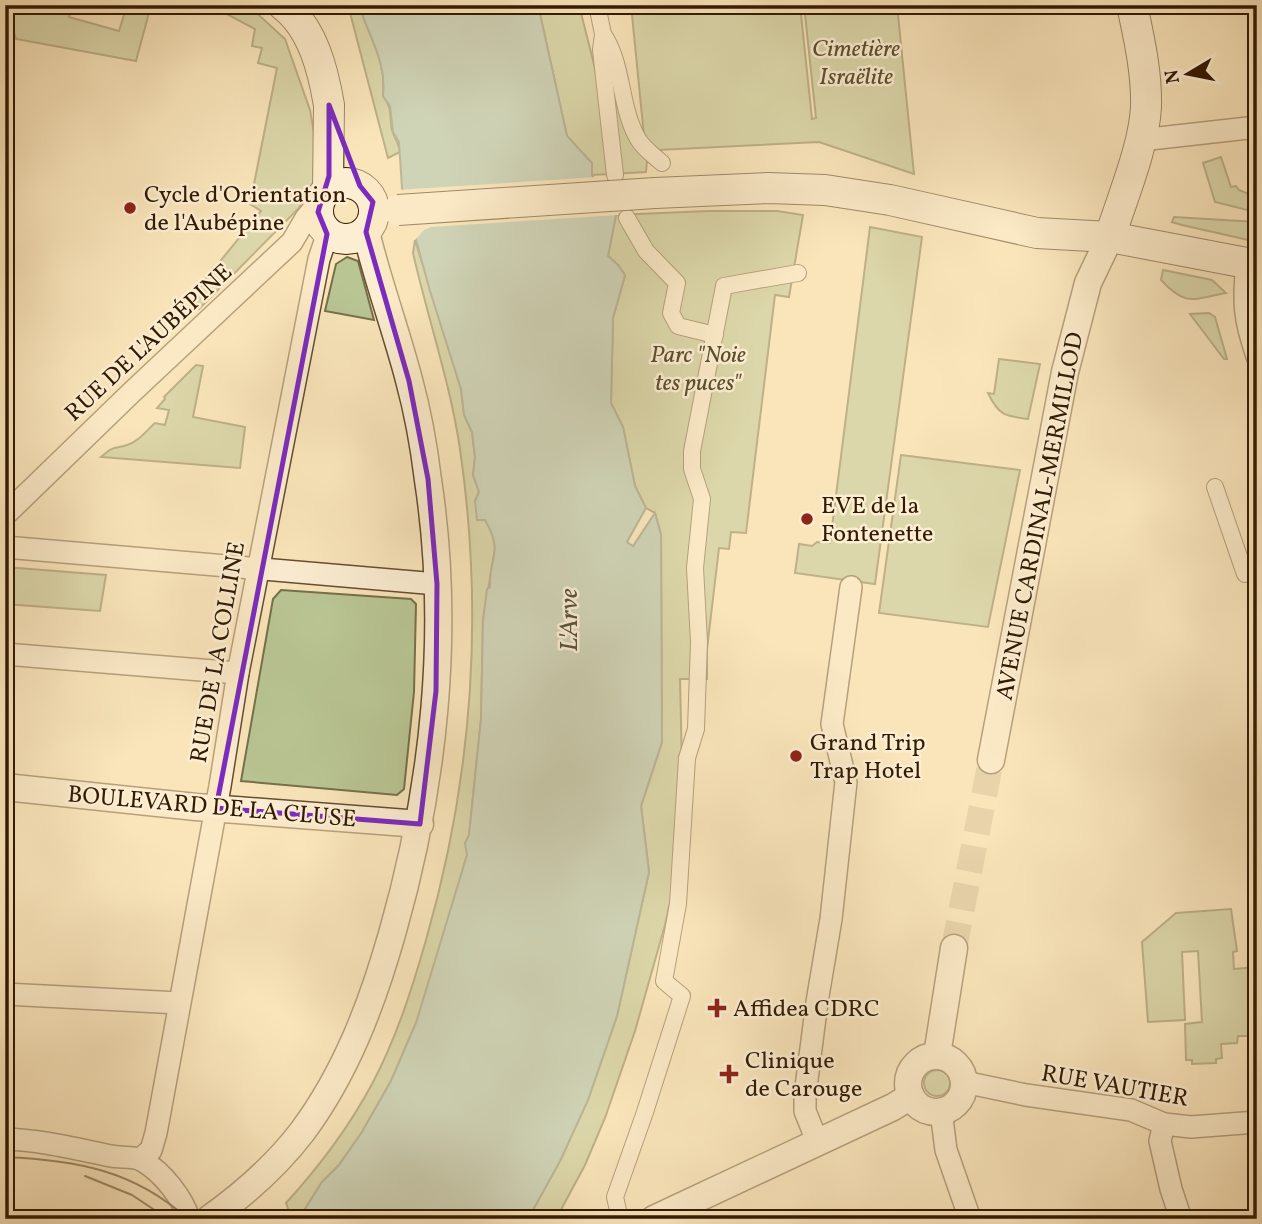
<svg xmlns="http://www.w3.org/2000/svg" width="1262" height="1224" font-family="Vollkorn,serif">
	<rect width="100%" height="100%" fill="#fae5bb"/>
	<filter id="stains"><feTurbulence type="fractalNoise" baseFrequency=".00286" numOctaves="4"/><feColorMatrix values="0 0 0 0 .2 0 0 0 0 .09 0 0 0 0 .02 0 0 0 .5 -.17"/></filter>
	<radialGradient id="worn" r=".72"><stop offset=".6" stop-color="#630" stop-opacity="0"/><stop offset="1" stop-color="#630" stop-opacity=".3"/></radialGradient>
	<!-- green -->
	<g fill="#b9c694" stroke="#76704a" stroke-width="2">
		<polygon points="5,5 72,5 69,17 119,31 127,5 151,5 136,61 16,39 14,32 5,27"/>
		<polygon points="210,5 248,5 285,39 310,110 318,156 316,177 299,208 199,309 189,310 196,291 261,211 250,204 277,68 258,63 262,48 252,46 255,29"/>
		<path d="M348,5H359C369,37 387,62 383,96C393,109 389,115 392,130C394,138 399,143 400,152L388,158Z"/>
		<polygon points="538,5 579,5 605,108 616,102 630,139 647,161 646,172 592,175 591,163 567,136"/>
		<polygon points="631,5 800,5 812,119 816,118 804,5 897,5 914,174 819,142 658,150 644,136"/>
		<polygon points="1221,157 1231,187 1236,186 1239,190 1256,197 1253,204 1247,210 1215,202 1203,163"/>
		<polygon points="708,211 777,211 803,215 789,297 775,295 746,533 731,532 729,549 719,548 707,649 707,679 680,679 682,767 672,893 665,925 635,1031 605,1118 585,1165 556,1219 528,1219 560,1161 588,1100 617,1016 649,872 641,806 662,742 661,535 655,513 646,508 635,486 623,427 611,403 613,318 625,276 618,265 608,256 616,215"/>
		<polygon points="1174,217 1257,222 1257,242 1182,225 1172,222"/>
		<polygon points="870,227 922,237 875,584 795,573 799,544 812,546 817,542 830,543"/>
		<path d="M415,240L461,389L464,415L472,432L475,457L473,475L479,492L475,501L494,536L495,548L483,620L481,719L467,855L436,963L416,1023L391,1081L362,1132L339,1165L322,1182L300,1217L292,1219L286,1203C318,1168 349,1127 372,1084C396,1039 412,989 426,940C472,780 484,614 460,449C450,382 428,319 413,253Z"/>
		<polygon points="347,257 358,261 374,320 325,311 336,264"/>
		<path d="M1163,270L1212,280L1226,293C1193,299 1186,307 1161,280Z"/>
		<polygon points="1209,313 1215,317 1227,359 1224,359 1190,314"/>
		<path d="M999,359L1040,364L1028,419C1005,416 999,416 988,393L994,394Z"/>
		<path d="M196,365L203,366L193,417L245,427L240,468L101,457C115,445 111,450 127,445C138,442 146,431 155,423L165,425L169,410L157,408L165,399L164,397Z"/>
		<polygon points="901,455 1020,470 988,627 879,613"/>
		<polygon points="5,567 106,575 100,611 5,604"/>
		<polygon points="281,590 411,599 416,604 414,692 404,789 397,795 241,781 273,599"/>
		<polygon points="1231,909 1237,951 1233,952 1234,969 1257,967 1257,1036 1238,1036 1237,1043 1221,1044 1222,1058 1216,1059 1216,1063 1192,1064 1192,1060 1186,1060 1185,1024 1202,1022 1198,951 1182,952 1185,1020 1148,1022 1142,942 1176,913"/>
		<circle cx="937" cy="1083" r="13"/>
	</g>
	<!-- water -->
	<path fill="#9ebfb1" stroke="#737d6a" stroke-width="2" d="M359,5H538L567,136L592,163V175L616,215L608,256L618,265L625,275L613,318L611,403L623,427L635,486L646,508L627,542L633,546L655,513L661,535L662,742L641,806L649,872L617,1016L588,1100L560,1161L528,1219H296L300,1217L322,1182L339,1165L362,1132L391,1081L416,1023L467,855L465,843L469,835L481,719L483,620L487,589L490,587C489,556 504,553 485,520H477L475,501L479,492L473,475L475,457L472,432L464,415L461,389L430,291L402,188L399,142L393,132L390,106L383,96C387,62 369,37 359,5Z"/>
	<!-- pier -->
	<polygon fill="#fae5bb" points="597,177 619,215 431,227 424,230 415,240 412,240 398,190"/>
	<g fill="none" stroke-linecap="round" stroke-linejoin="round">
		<!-- tertiary-tunnel -->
		<polyline stroke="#d2bc96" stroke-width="26" stroke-dasharray="26 13" stroke-linecap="butt" points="954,948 991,760"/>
		<defs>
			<g id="pedestrian">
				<polyline points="597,5 603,34 601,50 615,175"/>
				<path d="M603,34C624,65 619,106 638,139C643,148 654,156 662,163"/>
				<polyline points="627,218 646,251 677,283 671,313 678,326 715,335"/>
				<polyline points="1215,487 1245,574"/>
				<polyline points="620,1219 615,1197 645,1112 682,996 664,981 678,904 687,758 696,729 699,642 695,568 702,499 692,469 692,451 724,286 798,273"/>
			</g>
			<g id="minor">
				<polyline points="1141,140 1257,127"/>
				<path d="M1247,263C1243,302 1244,319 1257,356"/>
				<polyline points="5,515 132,392 292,242 306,218 319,202"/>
				<polyline points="5,547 437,584"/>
				<polyline points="5,654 238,673"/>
				<polyline points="5,994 179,1003"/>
				<polyline points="964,1082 1026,1095 1131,1110 1164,1124 1191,1127 1257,1122"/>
				<polyline points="941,1111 946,1150 970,1219"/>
				<polyline points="1164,1124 1160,1141 1171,1189 1181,1219"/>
				<path d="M5,1139C41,1140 76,1149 111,1156C121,1158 135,1156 143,1161C162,1172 183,1198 189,1219"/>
				<polyline points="817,1141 805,1111 805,1095 817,1002 831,919 846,782 832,724 851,587"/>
				<polyline points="140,1159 151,1150 156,1133 220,786 238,673 319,259 328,233"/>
			</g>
			<g id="tertiary">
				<polyline points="991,760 1065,372 1088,283 1110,237"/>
				<polyline points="5,787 196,807 420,824"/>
				<polyline points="937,1055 954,948"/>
				<circle cx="936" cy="1084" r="28"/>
				<path d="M209,1219C244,1194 276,1166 302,1132C346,1073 372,1004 392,934C434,788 451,631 428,480C424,447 418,413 409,380C396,330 378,282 366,232"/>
				<polyline points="654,1219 893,1107 911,1096"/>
			</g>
			<g id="secondary">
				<path d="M283,5C313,28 323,70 329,105L328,190"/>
				<circle cx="346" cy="211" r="28"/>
				<polyline points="655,193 768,188 825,190 890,200 1037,233 1110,237 1257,265"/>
				<path d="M1110,237C1122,198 1144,147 1146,107C1147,73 1139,38 1132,5"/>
			</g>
		</defs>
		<!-- pedestrian casing -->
		<use href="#pedestrian" stroke="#654d2f" stroke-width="18"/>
		<!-- minor casing -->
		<use href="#minor" stroke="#654d2f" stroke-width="24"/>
		<!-- tertiary casing -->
		<use href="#tertiary" stroke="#654d2f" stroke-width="29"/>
		<!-- secondary casing -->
		<use href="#secondary" stroke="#331a00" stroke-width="32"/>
		<!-- pedestrian -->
		<use href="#pedestrian" stroke="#fceed3" stroke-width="16"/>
		<!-- minor -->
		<use href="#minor" stroke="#fceed3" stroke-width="21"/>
		<!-- tertiary -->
		<use href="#tertiary" stroke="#fceed3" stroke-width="26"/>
		<!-- secondary -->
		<use href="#secondary" stroke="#fceed3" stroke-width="30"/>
		<!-- tram -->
		<g stroke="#331a00" stroke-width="2">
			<path d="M5,1157C75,1160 134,1170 188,1219"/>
			<polyline points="85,1176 132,1195 168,1219"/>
		</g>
		<defs>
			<polyline id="secondary-bridge" points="398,210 655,193"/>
		</defs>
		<!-- secondary-bridge casing -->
		<use href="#secondary-bridge" stroke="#331a00" stroke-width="32" stroke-linecap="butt"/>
		<!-- secondary-bridge -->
		<use href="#secondary-bridge" stroke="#fceed3" stroke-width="30"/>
	</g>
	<!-- marked area -->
	<path d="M0 0H1262V1224H0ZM329,105L360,186L373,202L366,232L409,381L428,479L437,584L436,691L420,824L216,808L327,234L318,212L329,176Z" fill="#fae5bb" fill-opacity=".55" fill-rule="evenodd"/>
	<path fill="none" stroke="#7b2cbf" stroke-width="5" stroke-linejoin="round" d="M329,105L360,186L373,202L366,232L409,381L428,479L437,584L436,691L420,824L216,808L327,234L318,212L329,176Z"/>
	<!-- markers -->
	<g fill="#8f2418" stroke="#fceed3" stroke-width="2.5">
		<circle cx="130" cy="208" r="7"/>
		<circle cx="807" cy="519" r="7"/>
		<circle cx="796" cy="756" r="7"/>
		<path d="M713.5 997.5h7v7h7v7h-7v7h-7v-7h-7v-7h7z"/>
		<path d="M725.5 1063.5h7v7h7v7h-7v7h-7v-7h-7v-7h7z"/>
	</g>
	<g text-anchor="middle" stroke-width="5" stroke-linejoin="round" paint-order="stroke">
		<!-- park labels -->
		<g font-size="24" font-style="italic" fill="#5b4e2c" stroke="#fceed3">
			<text x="856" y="56">Cimetière<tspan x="856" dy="28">Israëlite</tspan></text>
			<text x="698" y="362">Parc "Noie<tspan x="698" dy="28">tes puces"</tspan></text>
		</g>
		<!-- poi labels -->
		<g font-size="24" fill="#331a00" stroke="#fceed3" text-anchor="start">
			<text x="144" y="202">Cycle d'Orientation<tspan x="144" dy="28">de l'Aubépine</tspan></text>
			<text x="821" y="513">EVE de la<tspan x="821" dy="28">Fontenette</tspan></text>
			<text x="810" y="750">Grand Trip<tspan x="810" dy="28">Trap Hotel</tspan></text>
			<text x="733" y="1016">Affidea CDRC</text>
			<text x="745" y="1068">Clinique<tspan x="745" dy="28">de Carouge</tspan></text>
		</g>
		<!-- street labels -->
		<g font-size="24" fill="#331a00" stroke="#fceed3">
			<text transform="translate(148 342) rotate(-43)" y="8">RUE DE L'AUBÉPINE</text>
			<text transform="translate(1039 516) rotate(-79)" y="8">AVENUE CARDINAL-MERMILLOD</text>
			<text transform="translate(217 652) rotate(-80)" y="8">RUE DE LA COLLINE</text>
			<text transform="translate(212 806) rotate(5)" y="8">BOULEVARD DE LA CLUSE</text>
			<text transform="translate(1115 1085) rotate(10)" y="8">RUE VAUTIER</text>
		</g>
		<!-- water labels -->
		<g font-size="26" font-style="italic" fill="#58543e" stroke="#fceed3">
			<text transform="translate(568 620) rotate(-90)" y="9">L'Arve</text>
		</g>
	</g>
	<!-- margin -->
	<rect width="1262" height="1224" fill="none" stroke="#fae5bb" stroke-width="28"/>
	<rect x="7" y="7" width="1248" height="1210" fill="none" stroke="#331a00" stroke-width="3.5"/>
	<rect x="14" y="14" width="1234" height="1196" fill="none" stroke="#331a00" stroke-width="2"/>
	<!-- north arrow -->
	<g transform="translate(1188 74) rotate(260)" stroke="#fceed3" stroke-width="5" paint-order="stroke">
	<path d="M0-5L12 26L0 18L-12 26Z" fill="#331a00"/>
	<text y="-10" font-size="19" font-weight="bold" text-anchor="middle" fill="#331a00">N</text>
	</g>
	<rect width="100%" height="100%" filter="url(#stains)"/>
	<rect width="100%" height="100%" fill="url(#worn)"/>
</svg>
